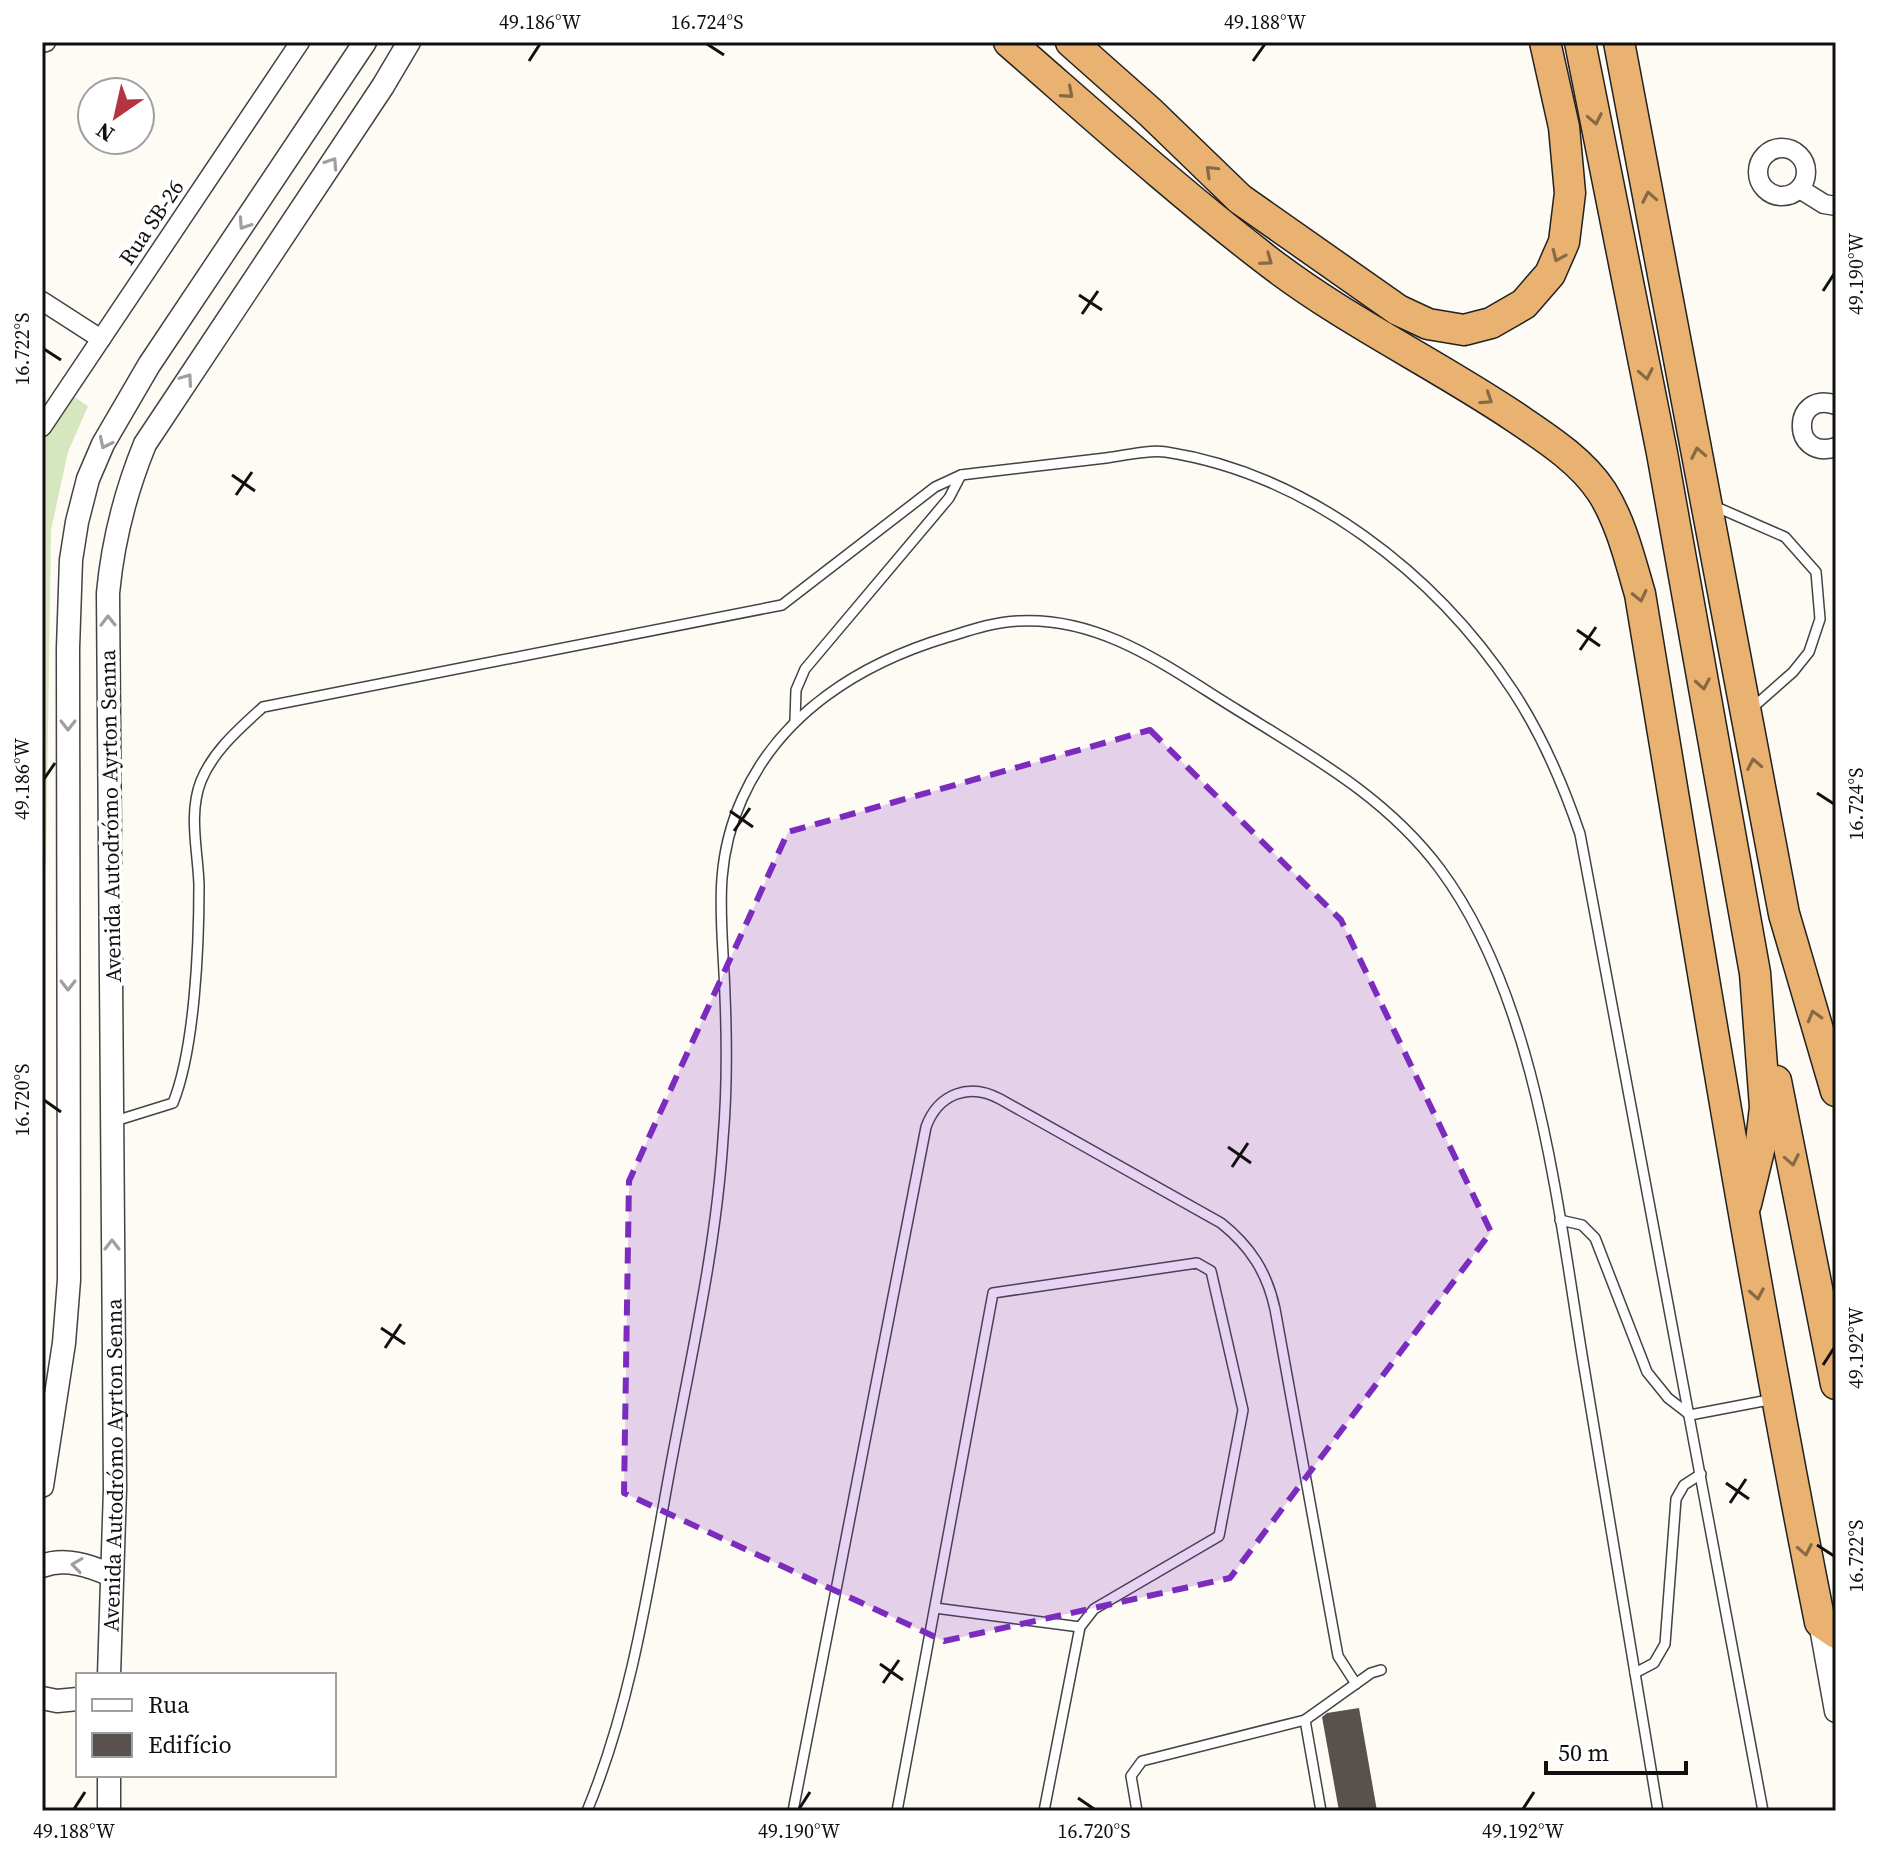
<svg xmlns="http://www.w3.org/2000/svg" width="1878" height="1853" font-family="'Source Serif 4',serif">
	<rect width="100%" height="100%" fill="#fefbf4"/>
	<!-- green -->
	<polygon fill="#d6e6bf" points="71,395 88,406 68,452 51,530 46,865 42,864 42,439"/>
	<!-- building -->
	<polygon fill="#58514d" points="1359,1708 1377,1811 1339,1811 1322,1717 1327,1713"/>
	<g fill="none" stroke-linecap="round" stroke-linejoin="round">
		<defs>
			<g id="service">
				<polyline points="1714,506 1785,537 1816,572 1820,619 1809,652 1793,672 1750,710"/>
				<polyline points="795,721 796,690 805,669 949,498 961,475"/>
				<path d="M112,1122L173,1103C195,1048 199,945 199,885C198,851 188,814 201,781C213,751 240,728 263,707L782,605L935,487L961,475C1009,469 1057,464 1106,458C1124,456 1148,449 1166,452C1308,474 1436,574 1513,691C1542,735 1563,784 1580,834L1763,1811"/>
				<polyline points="1560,1220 1582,1225 1595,1238 1647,1372 1668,1398 1690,1415 1774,1399"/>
				<polyline points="935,1608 1080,1627"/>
				<polyline points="1635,1673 1654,1663 1665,1644 1676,1499 1684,1485 1701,1474"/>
				<path d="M587,1811C633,1700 649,1582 671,1464C691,1356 716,1249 723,1139C727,1092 727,1044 725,996C723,924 711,868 742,799C780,713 861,663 948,637C971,630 994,622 1018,621C1103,616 1170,669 1239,711C1313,757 1387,798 1440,869C1539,1002 1558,1213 1585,1373C1609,1519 1633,1665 1658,1811"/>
				<path d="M793,1811L926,1127C938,1094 969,1082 1000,1099L1221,1223C1250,1246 1267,1272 1275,1309L1338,1656L1356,1684"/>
				<polyline points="897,1811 993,1293 1197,1263 1211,1271 1243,1410 1219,1536 1094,1609 1080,1627 1044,1811"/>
				<polyline points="1137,1811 1131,1776 1142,1761 1305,1720"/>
				<polyline points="1321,1811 1305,1720 1371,1673 1381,1670"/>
			</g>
			<g id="minor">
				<polyline points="42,43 46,42"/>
				<circle cx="1782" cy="172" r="24"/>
				<polyline points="1800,189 1824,204 1836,206"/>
				<polyline points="42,301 101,339"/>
				<path d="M1836,405C1791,389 1790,462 1836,447"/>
				<polyline points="42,427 300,42"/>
			</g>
			<g id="tertiary">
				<polyline points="42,1486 64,1343 69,1280 68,648 71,560 77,522 88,479 103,444 149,365 365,42"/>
				<path d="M42,1566C65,1557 90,1566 111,1575"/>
				<polyline points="1820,1622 1836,1711"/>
				<path id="s1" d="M109,1675L115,1489L108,593C113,540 125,493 145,444L383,86L409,42"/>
				<polyline points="42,1698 57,1701 78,1699"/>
				<polyline points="109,1775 109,1811"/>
			</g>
			<g id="trunk">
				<path d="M1009,42C1093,115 1176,190 1264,258C1342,319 1433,362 1515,417C1546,438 1581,460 1602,492C1621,522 1630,560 1640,594C1697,937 1752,1281 1820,1622L1836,1633"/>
				<polyline points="1071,42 1150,112 1240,199 1398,310 1428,324 1464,330 1491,323 1524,304 1550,274 1564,242 1570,193 1564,127 1545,42"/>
				<polyline points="1580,42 1662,453 1755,973 1765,1107 1761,1142 1746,1204"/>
				<polyline points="1619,42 1784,914 1836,1091"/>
				<polyline points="1776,1081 1836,1384"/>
			</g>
		</defs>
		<!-- service casing -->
		<use href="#service" stroke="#434343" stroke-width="12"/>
		<!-- minor casing -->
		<use href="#minor" stroke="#434343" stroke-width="21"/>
		<!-- tertiary casing -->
		<use href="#tertiary" stroke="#434343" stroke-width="25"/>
		<!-- trunk casing -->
		<use href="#trunk" stroke="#212121" stroke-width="33"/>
		<!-- service -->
		<use href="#service" stroke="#fff" stroke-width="9"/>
		<!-- minor -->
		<use href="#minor" stroke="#fff" stroke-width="18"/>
		<!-- tertiary -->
		<use href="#tertiary" stroke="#fff" stroke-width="22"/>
		<!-- trunk -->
		<use href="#trunk" stroke="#eab270" stroke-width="30"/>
	</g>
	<!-- one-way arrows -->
	<defs><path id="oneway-chevron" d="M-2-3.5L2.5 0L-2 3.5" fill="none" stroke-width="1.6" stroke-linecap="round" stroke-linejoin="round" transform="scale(2)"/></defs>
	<g stroke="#886945">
		<use href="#oneway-chevron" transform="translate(1068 93) rotate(41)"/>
		<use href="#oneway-chevron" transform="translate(1595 119) rotate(79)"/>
		<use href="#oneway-chevron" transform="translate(1211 171) rotate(-136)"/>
		<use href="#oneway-chevron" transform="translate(1649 197) rotate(-101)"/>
		<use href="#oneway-chevron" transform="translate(1558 256) rotate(114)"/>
		<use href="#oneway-chevron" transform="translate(1267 260) rotate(36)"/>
		<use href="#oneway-chevron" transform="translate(1646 374) rotate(79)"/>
		<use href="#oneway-chevron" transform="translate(1487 399) rotate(33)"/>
		<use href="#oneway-chevron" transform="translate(1698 453) rotate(-101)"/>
		<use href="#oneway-chevron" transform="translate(1640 596) rotate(77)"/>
		<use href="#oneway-chevron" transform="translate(1703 684) rotate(80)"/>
		<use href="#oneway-chevron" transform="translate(1754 764) rotate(-101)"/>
		<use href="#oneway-chevron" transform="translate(1814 1016) rotate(-106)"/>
		<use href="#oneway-chevron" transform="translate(1792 1160) rotate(79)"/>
		<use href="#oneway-chevron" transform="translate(1757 1294) rotate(80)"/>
		<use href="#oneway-chevron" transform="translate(1805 1550) rotate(79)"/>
	</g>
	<g stroke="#9f9f9f">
		<use href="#oneway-chevron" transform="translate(332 163) rotate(-57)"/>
		<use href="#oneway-chevron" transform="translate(244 224) rotate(124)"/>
		<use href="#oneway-chevron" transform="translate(187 379) rotate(-55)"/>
		<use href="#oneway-chevron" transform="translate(105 443) rotate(116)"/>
		<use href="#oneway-chevron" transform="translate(108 621) rotate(-91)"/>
		<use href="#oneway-chevron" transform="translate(68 725) rotate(90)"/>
		<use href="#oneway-chevron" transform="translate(68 985) rotate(90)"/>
		<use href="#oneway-chevron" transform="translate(112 1245) rotate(-90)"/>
		<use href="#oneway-chevron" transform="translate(77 1565) rotate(-172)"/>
	</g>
	<!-- marked area -->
	<path fill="#7b2cbf" fill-opacity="0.2" stroke="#7b2cbf" stroke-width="6" stroke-dasharray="16 10" stroke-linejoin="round" d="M1150,730L1341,920L1491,1232L1230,1578L944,1641L624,1493L629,1181L788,832Z"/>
	<!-- ticks -->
	<path fill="none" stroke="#101010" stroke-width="3" d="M707,44L724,55M529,61L540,44M1253,61L1265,44M1823,291L1834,274M1079,295L1102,310M1082,314L1098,291M44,349L61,360M232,475L255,491M236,495L252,472M1577,630L1600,646M1580,650L1596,627M44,779L55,763M1817,793L1834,804M730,811L753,827M734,831L750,808M44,1100L61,1112M1228,1147L1251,1163M1232,1167L1248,1143M381,1328L405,1344M385,1348L401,1324M1823,1365L1834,1348M1726,1483L1749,1499M1730,1503L1746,1479M1817,1545L1834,1556M880,1664L903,1680M883,1683L899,1660M1078,1798L1094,1809M74,1809L85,1792M799,1809L810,1792M1523,1809L1534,1792"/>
	<g text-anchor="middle" stroke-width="8" stroke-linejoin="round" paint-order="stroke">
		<!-- street labels -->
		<g font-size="22" fill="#101010" stroke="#fff">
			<text transform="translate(151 222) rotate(-56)" y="8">Rua SB-26</text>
			<text transform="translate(110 816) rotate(-91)" y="8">Avenida Autodrómo Ayrton Senna</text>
			<text dy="8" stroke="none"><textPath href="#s1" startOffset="210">Avenida Autodrómo Ayrton Senna</textPath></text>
		</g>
	</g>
	<!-- border -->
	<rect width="1878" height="1853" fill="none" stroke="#ffffff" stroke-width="88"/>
	<!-- legend -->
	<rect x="76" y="1673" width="260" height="104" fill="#ffffff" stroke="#9f9f9f" stroke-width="2"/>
	<rect x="92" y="1699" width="40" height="12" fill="#ffffff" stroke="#9f9f9f" stroke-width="2"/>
	<text x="148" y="1713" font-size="24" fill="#101010">Rua</text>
	<rect x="92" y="1733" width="40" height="24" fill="#58514d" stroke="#9f9f9f" stroke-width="2"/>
	<text x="148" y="1753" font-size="24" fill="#101010">Edifício</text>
	<!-- north arrow -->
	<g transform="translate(116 116) rotate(214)"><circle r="38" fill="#ffffff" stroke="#9f9f9f" stroke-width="2"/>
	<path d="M0-6L14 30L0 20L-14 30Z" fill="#b43441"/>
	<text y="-12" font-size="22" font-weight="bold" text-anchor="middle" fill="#101010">N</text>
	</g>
	<!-- scale -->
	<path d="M1546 1761v12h140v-12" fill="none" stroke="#101010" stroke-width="4"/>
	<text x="1558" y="1761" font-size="24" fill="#101010" stroke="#ffffff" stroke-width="6" paint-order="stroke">50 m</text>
	<rect x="44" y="44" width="1790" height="1765" fill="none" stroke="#101010" stroke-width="3"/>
	<g font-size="20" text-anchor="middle" fill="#101010">
		<text x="540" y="29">49.186°W</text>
		<text x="707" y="29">16.724°S</text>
		<text x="1265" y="29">49.188°W</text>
		<text transform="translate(1856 274) rotate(-90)" y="7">49.190°W</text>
		<text transform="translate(22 349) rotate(-90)" y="7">16.722°S</text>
		<text transform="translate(22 779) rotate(-90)" y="7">49.186°W</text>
		<text transform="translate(1856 804) rotate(-90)" y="7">16.724°S</text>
		<text transform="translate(22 1100) rotate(-90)" y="7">16.720°S</text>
		<text transform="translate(1856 1348) rotate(-90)" y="7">49.192°W</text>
		<text transform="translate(1856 1556) rotate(-90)" y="7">16.722°S</text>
		<text x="74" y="1838">49.188°W</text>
		<text x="799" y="1838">49.190°W</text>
		<text x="1094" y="1838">16.720°S</text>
		<text x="1523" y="1838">49.192°W</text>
	</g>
</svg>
